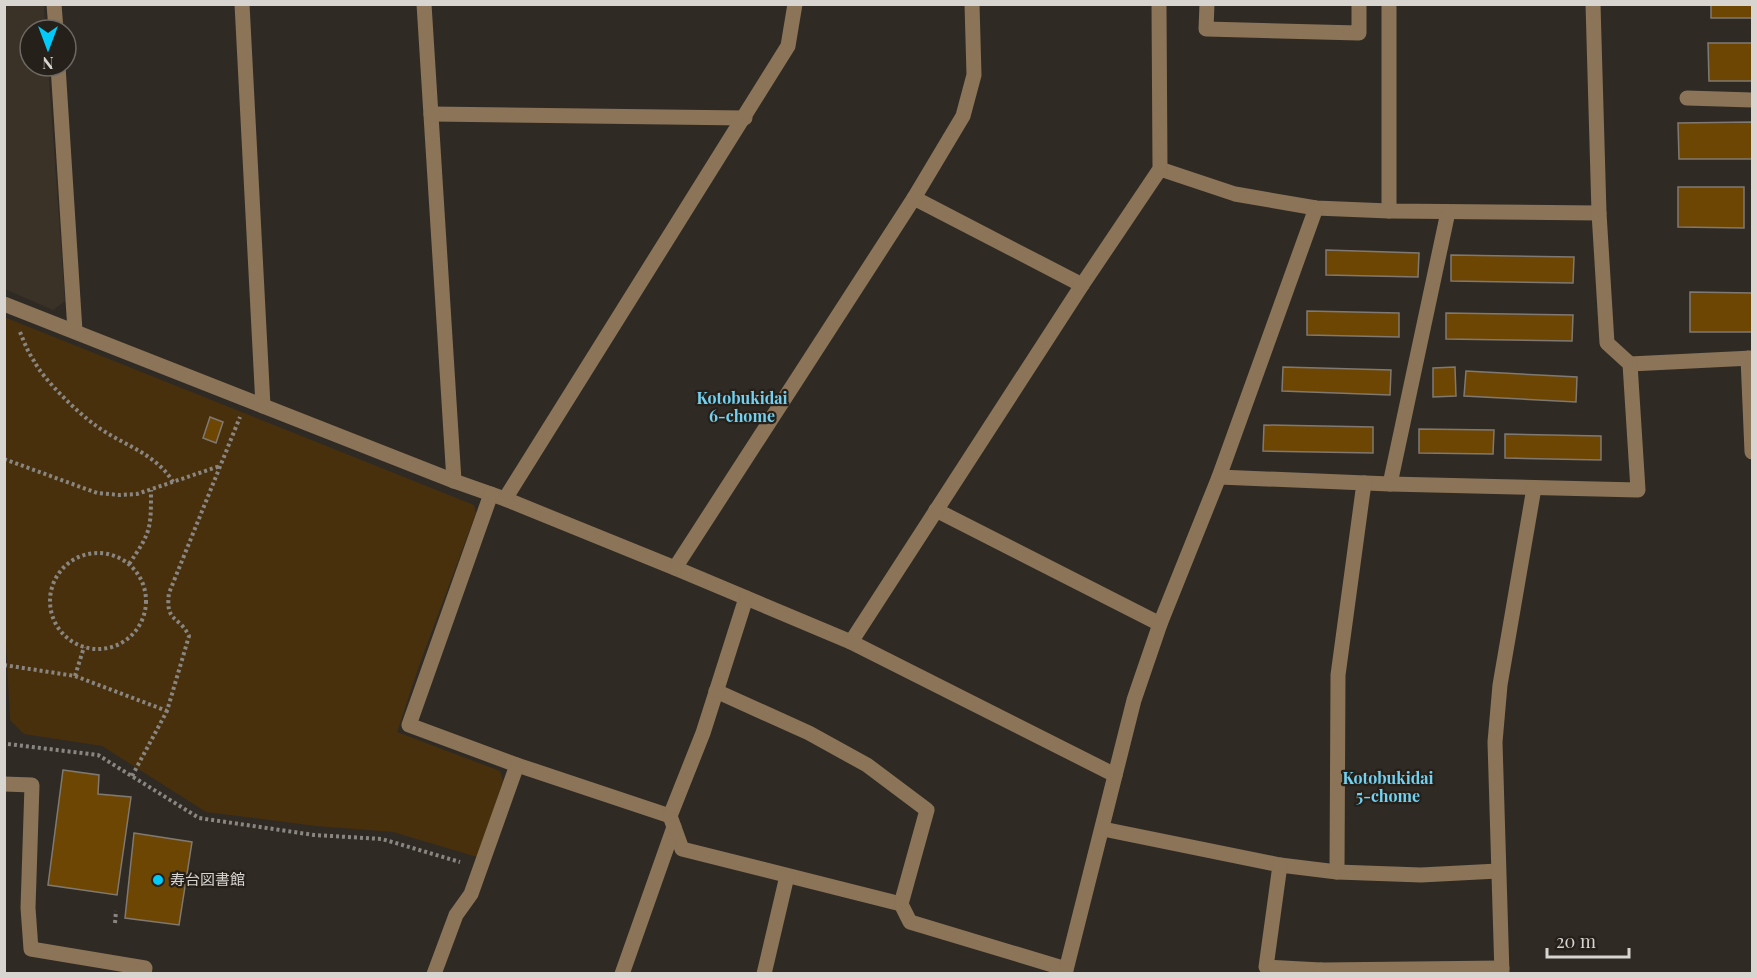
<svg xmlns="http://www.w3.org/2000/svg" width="1757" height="978" font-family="'Playfair Display','Noto Sans JP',serif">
	<rect width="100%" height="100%" fill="#2f2a24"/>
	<!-- built -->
	<polygon fill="#3b3227" points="5,4 44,5 45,30 30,30 30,66 48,66 65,301 53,310 5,289"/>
	<!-- green -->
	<polygon fill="#48300d" points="4,317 474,505 476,513 420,663 397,732 500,771 503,781 477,857 393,832 316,826 206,812 102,746 24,734 10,720 4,604"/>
	<!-- building -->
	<g fill="#6e4603" stroke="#7f7972" stroke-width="1.5">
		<rect x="1711" y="4" width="41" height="14"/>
		<polygon points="1708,43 1752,43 1752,81 1709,81"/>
		<polygon points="1752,122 1752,159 1679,159 1678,123"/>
		<polygon points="1678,187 1744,187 1744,228 1678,227"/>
		<polygon points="1326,250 1419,253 1418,277 1326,275"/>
		<polygon points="1451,255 1574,257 1573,283 1451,281"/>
		<polygon points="1690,292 1752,293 1752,332 1690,332"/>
		<polygon points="1307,311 1399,313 1399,337 1307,335"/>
		<polygon points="1446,313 1573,315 1572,341 1446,339"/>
		<polygon points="1283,367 1391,370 1390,395 1282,391"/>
		<polygon points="1455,367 1456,396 1433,397 1433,368"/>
		<polygon points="1466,371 1577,377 1576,402 1464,396"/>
		<polygon points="210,417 223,422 216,443 203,438"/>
		<polygon points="1264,425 1373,427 1373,453 1263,451"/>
		<polygon points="1419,429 1494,430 1493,454 1419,453"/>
		<polygon points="1505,434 1601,436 1601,460 1505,458"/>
		<polygon points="63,770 99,775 98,794 131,797 117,895 48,885"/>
		<polygon points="134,833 192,842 179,925 125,918"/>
	</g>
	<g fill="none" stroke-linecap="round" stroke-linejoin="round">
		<!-- path -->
		<g stroke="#898580" stroke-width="4" stroke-dasharray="3 3" stroke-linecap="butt">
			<path d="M20,332C24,342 28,352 34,361C44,380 77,412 95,425C120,444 156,453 173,482"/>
			<polyline points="4,459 97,493 119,495 137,494 220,466"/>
			<circle cx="98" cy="601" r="48"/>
			<path d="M129,564C151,532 151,529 151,490"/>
			<polyline points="4,665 75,676 167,711"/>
			<polyline points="75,676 84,647"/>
			<polyline points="8,744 98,755 199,818 314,835 382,839 460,862"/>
			<path d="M132,776L167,711L189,636C179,615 165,623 169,593L240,417"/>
			<polyline points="115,923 116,911"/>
		</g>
		<!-- minor -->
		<g stroke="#8b7457" stroke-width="15">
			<polyline points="54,4 56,30"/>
			<polyline points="242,4 263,406"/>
			<polyline points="424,4 454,481"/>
			<polyline points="1207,4 1206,29 1359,33 1359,4"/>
			<polyline points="1389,4 1389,211"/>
			<polyline points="58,66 75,331"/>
			<polyline points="1687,98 1752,100"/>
			<polyline points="431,114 745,118"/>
			<polyline points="1160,169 1235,194 1316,208 1389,211 1599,213"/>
			<polyline points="914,198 1082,285"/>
			<polyline points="4,304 454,481 505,499 675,568 851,642 1115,775"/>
			<polyline points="1748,358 1752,452"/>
			<polyline points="1630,364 1752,358"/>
			<polyline points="1219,477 1390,484 1638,490 1630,364 1607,343 1599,213 1593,4"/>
			<polyline points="1390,484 1448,212"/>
			<polyline points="491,494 409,725 517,765 670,816"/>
			<polyline points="505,499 788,46 795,4"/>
			<polyline points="936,510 1160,624"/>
			<polyline points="675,568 914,198 963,116 974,75 972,4"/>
			<polyline points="746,598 703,733 670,816 682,849 901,904 910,922 1066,969"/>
			<polyline points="851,642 1082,285 1160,169 1159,4"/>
			<polyline points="716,691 809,733 867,765 927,810 901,904"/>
			<polyline points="4,784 32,785 28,908 31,949 145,968 144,974"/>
			<polyline points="1103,829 1280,865 1337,872 1421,875 1498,871"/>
			<polyline points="1280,865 1266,967 1321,970 1321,974"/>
			<polyline points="1337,872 1338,675 1364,483"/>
			<polyline points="1321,970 1502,968"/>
			<polyline points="434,974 456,915 471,894 517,765"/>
			<polyline points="622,974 674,827"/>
			<polyline points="764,974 787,876"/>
			<polyline points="1065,974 1134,700 1160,624 1219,477 1316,208"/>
			<polyline points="1502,974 1495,742 1500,685 1534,488"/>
		</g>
	</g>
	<!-- markers -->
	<circle fill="#02cbf9" stroke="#25201a" stroke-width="2" cx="158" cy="880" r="6"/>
	<g text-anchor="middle" stroke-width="4.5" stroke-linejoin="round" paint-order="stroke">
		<!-- poi labels -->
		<g font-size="15" fill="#d8d4d0" stroke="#25201a" text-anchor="start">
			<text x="170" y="885">寿台図書館</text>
		</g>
		<!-- neighbourhood labels -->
		<g font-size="16" font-weight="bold" fill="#72d1f0" stroke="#25201a">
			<text x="742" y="404">Kotobukidai<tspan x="742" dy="18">6-chome</tspan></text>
			<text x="1388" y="784">Kotobukidai<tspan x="1388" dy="18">5-chome</tspan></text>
		</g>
	</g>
	<!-- border -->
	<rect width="1757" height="978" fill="none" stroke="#d8d4d0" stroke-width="12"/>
	<!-- north arrow -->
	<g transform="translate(48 48) rotate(180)"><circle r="28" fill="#25201a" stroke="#6d6863" stroke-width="1.5"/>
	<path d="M0-4.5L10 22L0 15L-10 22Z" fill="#02cbf9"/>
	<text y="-9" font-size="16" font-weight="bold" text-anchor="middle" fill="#d8d4d0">N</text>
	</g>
	<!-- scale -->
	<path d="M1547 948v9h82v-9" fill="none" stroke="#d8d4d0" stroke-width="3"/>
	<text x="1556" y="948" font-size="18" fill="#d8d4d0" stroke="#25201a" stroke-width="4.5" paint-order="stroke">20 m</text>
</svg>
